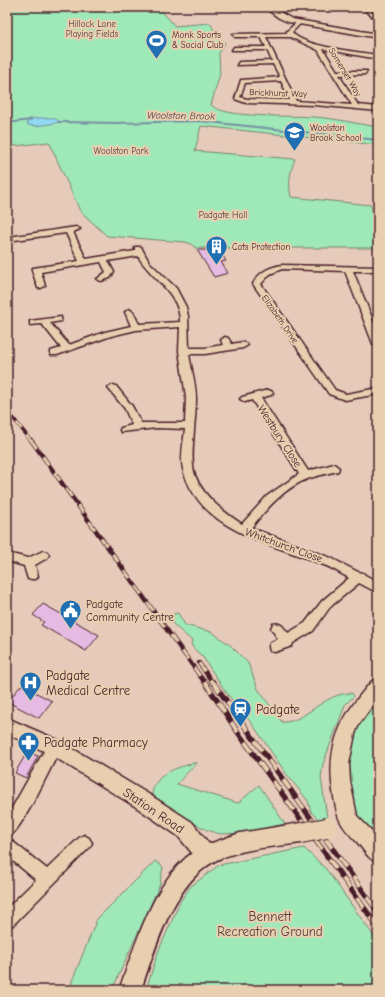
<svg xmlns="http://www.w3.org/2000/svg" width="385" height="997" font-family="'Comic Neue',sans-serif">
	<rect width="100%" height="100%" fill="#e7cbba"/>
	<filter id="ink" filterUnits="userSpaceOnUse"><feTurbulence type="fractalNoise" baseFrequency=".025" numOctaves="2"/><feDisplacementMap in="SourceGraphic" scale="8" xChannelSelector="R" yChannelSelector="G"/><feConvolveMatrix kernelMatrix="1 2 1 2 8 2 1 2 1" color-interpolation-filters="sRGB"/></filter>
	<g filter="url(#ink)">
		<!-- green -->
		<g fill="#9fe8b7" stroke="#748471">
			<path d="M7,7H158L175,26L210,23L218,37L225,43L219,53L220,74L211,105C225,119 292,115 314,117C335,118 357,124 378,127V145L201,126L195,151L295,159C290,172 288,183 291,197L371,205L375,224H378V248H195L192,244L185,242L107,236L80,211L49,142L7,147Z"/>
			<path d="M178,613L185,625L212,632L230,645L248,663L258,689L282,722C304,724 324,692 352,693L354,696L345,705L323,764L321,778L327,817L318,819L311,812L308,801L285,772L253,725L228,695L202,656L194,649L191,644L192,641L173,624L171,619L174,614Z"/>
			<polygon points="378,696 378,849 365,830 350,802 346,757 357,720"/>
			<path d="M197,762L177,784L238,803L259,785L285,824L243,833L220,834L207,830L159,805L152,793C157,771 178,768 197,762Z"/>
			<polygon points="304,848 326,869 378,942 378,990 146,990 158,952 181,900 190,887 219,865"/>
			<polygon points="155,861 163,867 160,884 112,990 71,990 72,981 97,919"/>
		</g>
		<!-- water -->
		<polygon fill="#91daf3" stroke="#758fa3" points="41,118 53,118 61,122 37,126 28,125 27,123 29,119"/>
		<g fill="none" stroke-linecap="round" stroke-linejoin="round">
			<!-- stream -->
			<g stroke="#758fa3" stroke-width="2">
				<polyline points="59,122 116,123 199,121 378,140"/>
				<polyline points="7,123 31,120"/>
			</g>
		</g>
		<!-- building -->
		<g fill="#e5bbe3" stroke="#4a1f2b">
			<polygon points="197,250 219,250 226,261 221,262 228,273 214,277"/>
			<polygon points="43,604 99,635 86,651 41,625 44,622 33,615"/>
			<polygon points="21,685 52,701 39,718 8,702"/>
			<polygon points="27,752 38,756 26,778 15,773"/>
		</g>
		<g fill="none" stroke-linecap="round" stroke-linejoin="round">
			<defs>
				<g id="minor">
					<polygon points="309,7 331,7 273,12 271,11"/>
					<polygon points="361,7 366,7 376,15 372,16"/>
					<path d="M297,22L301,23L292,32C302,47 359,52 378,55V59L323,49L337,71H367L365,74L339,75L358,105L378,107V111L314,105L246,103L235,99L241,80L280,77L273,64L237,65L239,62L272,61L267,50H232L234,47H266L261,37H235L233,34L287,33V31ZM266,37H290L318,50L352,105L296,101ZM281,81L290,100L247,99L240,97L245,83Z"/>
					<path d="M76,227L80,229L73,232L86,259L135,251V247H141L149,262L176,288L186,307L188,316L189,348H205L223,345L221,340L225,337L228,338L232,344L243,342L248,345L243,348L205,354H189C191,368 196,384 196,399C196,419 191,448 193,467C197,492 222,511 242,524L267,496L299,474L252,400L245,402L240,399L242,397L268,390L271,391L273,393L271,395L261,398L308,471L334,464L339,468L338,471C329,473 319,475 310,478C286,486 266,509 251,528L331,558L358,572L363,573L365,575L378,582V593L359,583L330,607L313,631L293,643L292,646L275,652L270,651L269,647L270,643L278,639L271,628L273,624C281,622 283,627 288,633L305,623L322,601L349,578C340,573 331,567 321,564C271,543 199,531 183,469C180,457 184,441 185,429L157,428L121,432L120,430L121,428L132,425L125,409L108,388L113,385L116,386L132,406L141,423H185L186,397L179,351L180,327L136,330L111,336L57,355H51V351L61,348L42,324L30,325V321L61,317V321L50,323L69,345L105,332L131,326L125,312L129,309L133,312L139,324L180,322C180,292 151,279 138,256L108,261L114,272L110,278L101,281L97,279L106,272L101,262L41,272L45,286L41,288H38L32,270L33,268L79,261L66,233L15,240L11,238L15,236Z"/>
					<path d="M282,265L378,267V271H353L378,333V347L373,344L345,271L282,269L270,274L261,284L335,390L346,394L378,388V394L345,400L329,394L253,284C259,272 269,267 282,265Z"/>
					<polygon points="43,551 47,552 49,555 47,558 35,565 38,576 36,579 28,579 24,566 7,561 7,553 28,558"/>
					<path d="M54,741L59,742L61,747L59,752C50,768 21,833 7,838L12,841L47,869L79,838L84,835L89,838L92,843L89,848L13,925L7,927V908L36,880L7,856V817L49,742Z"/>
				</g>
				<g id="tertiary">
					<polygon points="264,7 271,7 292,19 378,34 378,38 288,22 279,18"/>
					<path d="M378,679V698L359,724L355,734L349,764L350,781L357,816L378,837V863C368,859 364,850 357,842C338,823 337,817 333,791C326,744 342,715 372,681Z"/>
					<path d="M7,718L60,741L150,795L192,822L209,844L240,833L301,823L308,826L311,833L308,840L301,843C274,847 246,848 221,858C174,878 156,947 141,990H119C135,947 153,881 192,853L178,836L136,807L48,753L7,734Z"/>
				</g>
			</defs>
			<!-- minor casing -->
			<use href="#minor" stroke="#4a1f2b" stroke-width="3"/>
			<!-- tertiary casing -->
			<use href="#tertiary" stroke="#4a1f2b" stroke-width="3"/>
			<!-- minor -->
			<use href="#minor" fill="#e8cfb0" fill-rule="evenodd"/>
			<!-- tertiary -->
			<use href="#tertiary" fill="#e8cfb0" fill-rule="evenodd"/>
			<defs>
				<polyline id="rail-far2" points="7,410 31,441"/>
				<g id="rail-far1">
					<polyline points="31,440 205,683"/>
					<polyline points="199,663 213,683"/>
				</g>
				<g id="rail">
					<polyline points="205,682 237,731 378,927"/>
					<polyline points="213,682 378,912"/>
				</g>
			</defs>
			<!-- rail-far2 casing -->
			<use href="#rail-far2" stroke="#4a1f2b" stroke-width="3.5"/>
			<!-- rail-far1 casing -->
			<use href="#rail-far1" stroke="#4a1f2b" stroke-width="4.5"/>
			<!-- rail casing -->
			<use href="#rail" stroke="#4a1f2b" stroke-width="5.5"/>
			<!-- rail-far2 -->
			<use href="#rail-far2" stroke="#e8cfb0" stroke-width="2.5" stroke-dasharray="8" stroke-linecap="butt"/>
			<!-- rail-far1 -->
			<use href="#rail-far1" stroke="#e8cfb0" stroke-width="3" stroke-dasharray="10" stroke-linecap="butt"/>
			<!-- rail -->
			<use href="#rail" stroke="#e8cfb0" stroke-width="4" stroke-dasharray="12" stroke-linecap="butt"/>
			<defs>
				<polyline id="tertiary-bridge" points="301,833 327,828"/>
			</defs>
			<!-- tertiary-bridge casing -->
			<use href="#tertiary-bridge" stroke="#4a1f2b" stroke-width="22" stroke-linecap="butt"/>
			<!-- tertiary-bridge -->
			<use href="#tertiary-bridge" stroke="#e8cfb0" stroke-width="20"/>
		</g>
	</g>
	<!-- icons -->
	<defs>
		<symbol id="stadium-pin" viewBox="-11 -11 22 30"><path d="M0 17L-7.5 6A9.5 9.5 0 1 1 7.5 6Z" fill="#1f6fb2" stroke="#e8cfb0"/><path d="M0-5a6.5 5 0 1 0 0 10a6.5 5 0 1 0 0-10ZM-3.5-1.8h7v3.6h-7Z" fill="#fff"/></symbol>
		<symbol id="school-pin" viewBox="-11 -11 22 30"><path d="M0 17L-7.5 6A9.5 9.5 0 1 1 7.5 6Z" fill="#1f6fb2" stroke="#e8cfb0"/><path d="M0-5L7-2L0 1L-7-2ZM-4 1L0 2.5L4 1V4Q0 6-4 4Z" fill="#fff"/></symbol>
		<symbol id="building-pin" viewBox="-11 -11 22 30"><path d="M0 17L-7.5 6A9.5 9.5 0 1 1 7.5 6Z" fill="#1f6fb2" stroke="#e8cfb0"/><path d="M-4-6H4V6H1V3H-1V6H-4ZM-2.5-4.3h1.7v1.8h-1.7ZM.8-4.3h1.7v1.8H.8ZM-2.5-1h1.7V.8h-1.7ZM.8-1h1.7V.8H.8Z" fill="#fff"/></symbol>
		<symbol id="civic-pin" viewBox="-11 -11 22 30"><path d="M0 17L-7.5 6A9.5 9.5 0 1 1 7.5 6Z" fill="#1f6fb2" stroke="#e8cfb0"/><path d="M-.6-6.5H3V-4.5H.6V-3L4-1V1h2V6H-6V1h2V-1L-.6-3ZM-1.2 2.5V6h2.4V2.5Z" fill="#fff"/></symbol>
		<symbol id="hospital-pin" viewBox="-11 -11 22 30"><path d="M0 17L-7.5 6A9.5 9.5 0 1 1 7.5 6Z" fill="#1f6fb2" stroke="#e8cfb0"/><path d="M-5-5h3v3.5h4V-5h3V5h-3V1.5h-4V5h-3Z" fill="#fff"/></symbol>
		<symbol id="station-pin" viewBox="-11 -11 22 30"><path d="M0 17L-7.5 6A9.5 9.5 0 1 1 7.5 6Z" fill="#1f6fb2" stroke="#e8cfb0"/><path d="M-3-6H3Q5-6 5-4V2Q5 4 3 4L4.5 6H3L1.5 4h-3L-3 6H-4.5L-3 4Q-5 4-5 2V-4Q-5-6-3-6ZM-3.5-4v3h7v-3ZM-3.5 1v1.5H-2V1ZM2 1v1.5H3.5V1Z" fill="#fff"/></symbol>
		<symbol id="pharmacy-pin" viewBox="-11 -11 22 30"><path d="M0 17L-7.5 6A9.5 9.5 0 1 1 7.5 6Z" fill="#1f6fb2" stroke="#e8cfb0"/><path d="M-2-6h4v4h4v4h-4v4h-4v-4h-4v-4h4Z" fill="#fff"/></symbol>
	</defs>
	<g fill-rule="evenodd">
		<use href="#stadium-pin" x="144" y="28" width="25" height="34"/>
		<use href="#school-pin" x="282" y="120" width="25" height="34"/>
		<use href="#building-pin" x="204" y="234" width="25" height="34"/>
		<use href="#civic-pin" x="58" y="598" width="25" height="34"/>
		<use href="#hospital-pin" x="18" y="670" width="25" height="34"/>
		<use href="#station-pin" x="228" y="696" width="25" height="34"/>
		<use href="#pharmacy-pin" x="16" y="730" width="25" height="34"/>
	</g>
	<g text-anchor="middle" stroke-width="4" stroke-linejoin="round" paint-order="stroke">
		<!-- far-park labels -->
		<g font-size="9" fill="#573d40" stroke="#e8cfb0">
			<text x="92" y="27">Hillock Lane<tspan x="92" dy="10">Playing Fields</tspan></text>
			<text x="121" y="154">Woolston Park</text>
			<text x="223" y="218">Padgate Hall</text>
		</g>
		<!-- far-poi labels -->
		<g font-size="9" fill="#4a1f2b" stroke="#e8cfb0" text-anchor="start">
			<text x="172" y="38">Monk Sports<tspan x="172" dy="10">&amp; Social Club</tspan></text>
			<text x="310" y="131">Woolston<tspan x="310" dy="10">Brook School</tspan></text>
			<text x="232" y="250">Cats Protection</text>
		</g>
		<!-- far-street labels -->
		<g font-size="9" fill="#4a1f2b" stroke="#e8cfb0">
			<text transform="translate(345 72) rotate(59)" y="3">Somerset Way</text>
			<text transform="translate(278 93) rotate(2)" y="3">Brickhurst Way</text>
			<text transform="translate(280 319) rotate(55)" y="3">Elizabeth Drive</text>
		</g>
		<!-- far-water labels -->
		<g font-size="10" font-style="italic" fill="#553b49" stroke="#e8cfb0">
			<text transform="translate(181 115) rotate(1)" y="4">Woolston Brook</text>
		</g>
		<!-- street labels -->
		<g font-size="11" fill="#4a1f2b" stroke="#e8cfb0">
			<text transform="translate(280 436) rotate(57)" y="4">Westbury Close</text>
			<text transform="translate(284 545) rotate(20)" y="4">Whitchurch Close</text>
		</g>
		<!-- poi labels -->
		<g font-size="11" fill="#4a1f2b" stroke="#e8cfb0" text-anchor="start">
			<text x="86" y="608">Padgate<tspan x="86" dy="13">Community Centre</tspan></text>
		</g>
		<!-- near-poi labels -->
		<g font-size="13" fill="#4a1f2b" stroke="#e8cfb0" text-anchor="start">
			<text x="46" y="680">Padgate<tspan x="46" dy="15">Medical Centre</tspan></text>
			<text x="256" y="714">Padgate</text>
			<text x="44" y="747">Padgate Pharmacy</text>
		</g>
		<!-- near-street labels -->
		<g font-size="13" fill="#4a1f2b" stroke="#e8cfb0">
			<text transform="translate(154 810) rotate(34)" y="5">Station Road</text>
		</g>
		<!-- near-park labels -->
		<g font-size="13" fill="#573d40" stroke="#e8cfb0">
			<text x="270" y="921">Bennett<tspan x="270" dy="15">Recreation Ground</tspan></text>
		</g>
	</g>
	<!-- margin -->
	<rect width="385" height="997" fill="none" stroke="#e8cfb0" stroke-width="24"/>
	<rect x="12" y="12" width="361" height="973" fill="none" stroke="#4a1f2b" stroke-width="1.5" filter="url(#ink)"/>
</svg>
